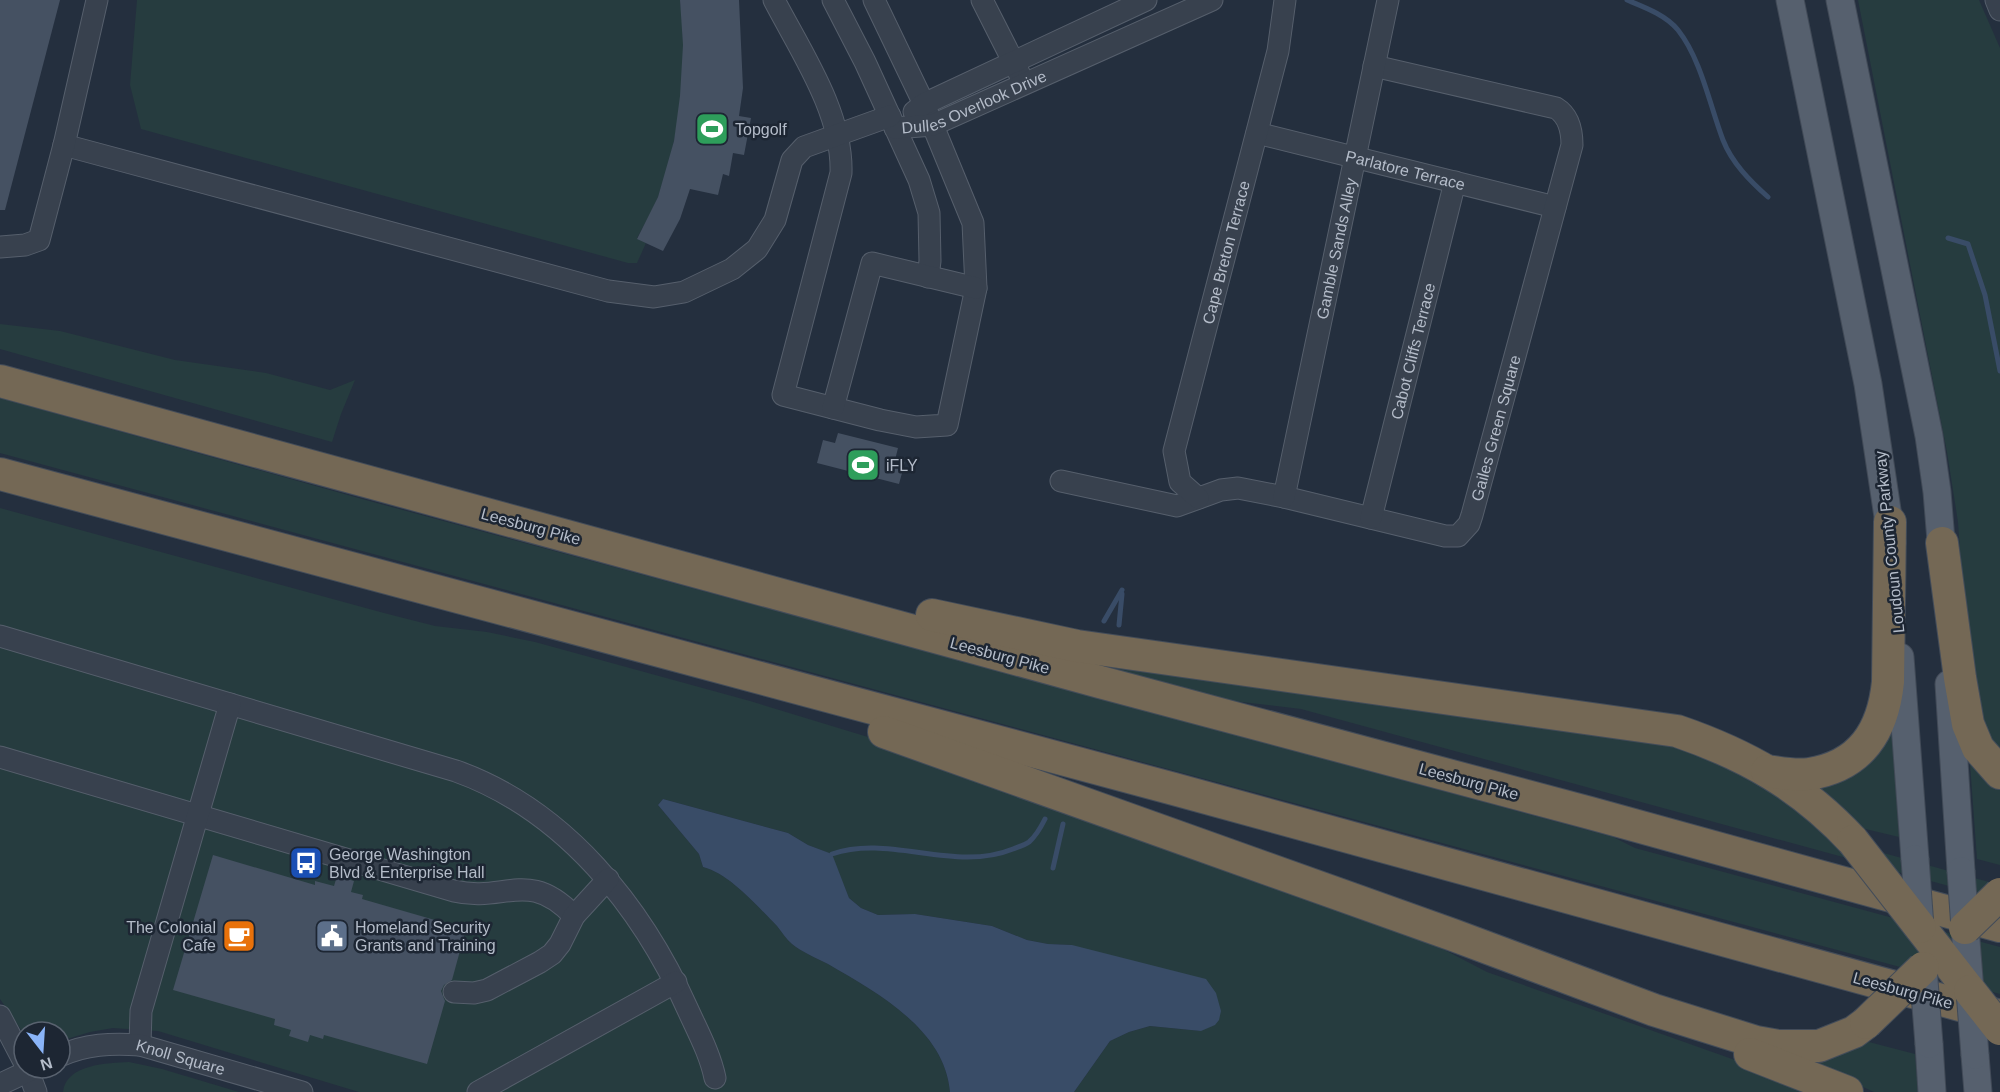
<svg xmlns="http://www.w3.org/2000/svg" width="2000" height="1092" font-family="Helvetica,sans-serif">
	<rect width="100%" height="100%" fill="#242f3e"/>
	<!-- green -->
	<g fill="#263c3f">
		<path d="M137,0H680C688,64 681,136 658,197C652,211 644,225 637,238L646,243L637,263H628L141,129L130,85Z"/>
		<polygon points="1858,0 1979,0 2000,48 2000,755 1977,720 1962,581 1958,522 1947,452"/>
		<polygon points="0,324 60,331 175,360 266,373 330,390 355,380 341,414 332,442 0,349"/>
		<polygon points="0,398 362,499 1613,837 1635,848 2000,947 2000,994 0,453"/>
		<path d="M0,508L384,613L435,626L487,632L535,642L750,701L937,758L1410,932L1487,972L1825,1092H1074L1110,1041L1129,1032L1150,1026L1201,1031L1072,945L1048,944L1027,940L992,926L915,914L878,915L861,908L849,898L831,854L808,845L788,833L663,799L658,805L699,854L703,867C730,874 757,906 777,926C782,932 786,939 792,944C802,952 816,958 828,964C876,992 945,1029 950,1092H359L158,1031L113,1028L90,1032L60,1041V1032H24V1034L0,999Z"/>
		<polygon points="1054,654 1633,735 1690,749 1760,781 1836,840 2000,885 2000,900 1301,709 1233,701"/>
		<polygon points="1888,730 1892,731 1899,837 1857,827 1811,782"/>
		<polygon points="1969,750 2000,785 2000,865 1977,859"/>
		<polygon points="1865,1041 1915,1054 1918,1092 1874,1092 1806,1061"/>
		<path d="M129,1062L162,1069L239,1092H63C66,1064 108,1063 129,1062Z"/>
	</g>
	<!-- water -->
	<path fill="#394c67" d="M663,799L788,833L808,845L832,854L849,898L861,908L878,915L915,914L992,926L1027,940L1048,944L1072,945L1206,979L1216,993L1221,1011L1219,1020L1215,1025L1201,1031L1150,1026L1129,1032L1110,1041L1074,1092H950C945,1029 876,992 828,964C816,958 802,952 792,944C786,939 782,932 777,926C757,906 730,874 703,867L699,854L658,805Z"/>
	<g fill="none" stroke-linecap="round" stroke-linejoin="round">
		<!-- stream -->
		<g stroke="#394c67" stroke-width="5">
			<path d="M1627,0C1644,7 1666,15 1678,30C1701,59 1710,106 1723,140C1732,163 1750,181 1768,197"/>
			<polyline points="1948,238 1968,244 1985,295 2000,371"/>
			<polyline points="1104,621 1122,590"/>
			<polyline points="1119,625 1122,594"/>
			<path d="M832,854C890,834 954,873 1013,849C1018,847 1025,845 1029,842C1036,836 1041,827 1045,819"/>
			<polyline points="1053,868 1063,824"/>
		</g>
	</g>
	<!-- building -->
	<g fill="#455162">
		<polygon points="0,0 60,0 5,210 0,210"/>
		<polygon points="680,0 739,0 743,88 739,116 751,118 744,155 733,153 729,176 723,174 718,195 690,189 680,219 663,251 637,239 658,197 674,141 680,96 683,45"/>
		<polygon points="838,433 898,448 895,460 905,462 899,484 817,463 823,440 835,443"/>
		<polygon points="213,855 315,885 315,881 334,886 337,876 354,881 351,892 363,895 362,899 466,929 452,980 444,985 441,991 445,1001 427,1064 324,1035 323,1039 310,1035 308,1042 289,1036 291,1030 274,1025 275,1019 173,990"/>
	</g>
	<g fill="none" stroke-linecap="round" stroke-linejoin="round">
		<defs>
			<g id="minor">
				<path d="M774,0C801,52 843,113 841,173L783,395L880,420L916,427L947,425L976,288L973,223L924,104L874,0"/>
				<polyline points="833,0 865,62 919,180 929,213 930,261 928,277"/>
				<polyline points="982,0 1020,75"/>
				<polyline points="1996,0 2000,10"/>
				<polyline points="914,112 924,104 1146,0"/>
				<path id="s1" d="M895,128L933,125L1212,0"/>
				<path id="s2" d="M1257,133L1555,207"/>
				<polyline points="64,145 608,291 654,297 684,292 732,269 757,249 775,220 792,160 804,147 890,116"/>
				<polyline points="0,247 25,245 39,240 64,145 97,0"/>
				<polyline points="833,408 872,263 976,288"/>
				<path id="s3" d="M1061,481L1177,506L1221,490L1238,488L1284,497L1445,536H1458L1469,524L1472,515L1572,145C1572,130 1569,116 1556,108L1374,66"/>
				<path id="s4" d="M1284,497L1388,0"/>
				<path id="s5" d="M1198,498L1180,482L1174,451L1278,51L1285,0"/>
				<path id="s6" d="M1371,518L1455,182"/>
				<path d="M0,636L456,771C565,810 642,907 688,1010C698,1032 710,1054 715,1078"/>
				<path d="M0,757L454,891C505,903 528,868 574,916"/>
				<polyline points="454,992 474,993 487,990 540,962 552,954 560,944 574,916 608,879"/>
				<polyline points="0,1016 24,1062"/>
				<polyline points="140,1045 141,1011 230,704"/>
				<path id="s7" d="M60,1056C85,1044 112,1043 140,1045L302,1092"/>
				<polyline points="27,1068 36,1092"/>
				<polyline points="1,1084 35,1068"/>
				<polyline points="478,1092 676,982"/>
			</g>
			<g id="major">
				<polyline points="1790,0 1868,384 1892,543"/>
				<polyline points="1840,0 1929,436 1937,492 1943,565"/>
				<polyline points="1900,657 1915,859"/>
				<polyline points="1949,684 1961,871"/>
				<polyline points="1965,928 1970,991"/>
				<polyline points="1929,1044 1932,1092"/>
				<polyline points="1975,1055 1978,1092"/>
			</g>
			<g id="highway">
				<polyline points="0,381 1100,682 1590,813 2000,926"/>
				<polyline points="0,474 1174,789 2000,1016"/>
				<polyline points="1942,543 1960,678 1968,724 1978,748 2000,773"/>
				<path d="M932,615L1077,646L1677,731C1747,755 1802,786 1853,841"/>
				<polyline points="884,732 1453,935 1654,1010 1756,1042 1778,1046 1819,1046 1854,1032 1866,1023"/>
				<path d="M1767,771C1781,773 1795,776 1809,774C1861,766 1883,731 1888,682L1890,522"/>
				<polyline points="1920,927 1970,991"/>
				<polyline points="1750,1054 1847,1092"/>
			</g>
		</defs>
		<!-- minor casing -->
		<use href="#minor" stroke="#565f6c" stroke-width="23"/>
		<!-- major casing -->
		<use href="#major" stroke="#414a57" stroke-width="29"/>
		<!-- highway casing -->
		<use href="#highway" stroke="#434c59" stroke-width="34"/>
		<!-- minor -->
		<use href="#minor" stroke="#38414e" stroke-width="21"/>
		<!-- major -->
		<use href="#major" stroke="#56606e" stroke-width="27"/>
		<!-- highway -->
		<use href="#highway" stroke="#746855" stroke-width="32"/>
		<defs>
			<g id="major-bridge">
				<polyline points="1915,859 1920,927"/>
				<polyline points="1961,871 1965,928"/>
				<polyline points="1923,968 1929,1044"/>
				<polyline points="1970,991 1975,1055"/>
			</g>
			<g id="highway-bridge">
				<polyline points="1853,841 1920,927"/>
				<polyline points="1965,928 2000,894"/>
				<polyline points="1970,991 2000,1029"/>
				<polyline points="1866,1023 1923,968"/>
			</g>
		</defs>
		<!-- major-bridge casing -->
		<use href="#major-bridge" stroke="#414a57" stroke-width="29" stroke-linecap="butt"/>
		<!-- highway-bridge casing -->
		<use href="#highway-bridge" stroke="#434c59" stroke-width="34" stroke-linecap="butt"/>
		<!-- major-bridge -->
		<use href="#major-bridge" stroke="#56606e" stroke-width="27"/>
		<!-- highway-bridge -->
		<use href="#highway-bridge" stroke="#746855" stroke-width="32"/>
	</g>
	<!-- icons -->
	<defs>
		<symbol id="stadium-square" viewBox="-11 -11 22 22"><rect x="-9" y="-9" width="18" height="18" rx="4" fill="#2e9e5b" stroke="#1d2633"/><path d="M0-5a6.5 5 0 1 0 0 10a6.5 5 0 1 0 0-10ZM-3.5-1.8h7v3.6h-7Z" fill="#fff"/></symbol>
		<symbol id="bus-square" viewBox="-11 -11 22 22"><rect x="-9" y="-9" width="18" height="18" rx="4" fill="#1a4fb4" stroke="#1d2633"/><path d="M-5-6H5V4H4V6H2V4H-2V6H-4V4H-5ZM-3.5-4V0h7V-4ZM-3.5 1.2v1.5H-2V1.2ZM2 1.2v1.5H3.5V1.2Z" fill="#fff"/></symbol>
		<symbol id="cafe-square" viewBox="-11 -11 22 22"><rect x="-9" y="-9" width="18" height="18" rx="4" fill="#e8710a" stroke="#1d2633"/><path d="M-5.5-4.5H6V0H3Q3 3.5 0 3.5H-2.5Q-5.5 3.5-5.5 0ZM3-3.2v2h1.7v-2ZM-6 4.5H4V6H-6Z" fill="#fff"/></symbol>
		<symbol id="civic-square" viewBox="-11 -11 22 22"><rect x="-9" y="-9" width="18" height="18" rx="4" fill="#5c6f8a" stroke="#1d2633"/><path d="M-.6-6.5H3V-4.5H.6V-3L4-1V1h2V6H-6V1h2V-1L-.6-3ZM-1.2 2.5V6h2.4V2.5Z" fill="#fff"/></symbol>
	</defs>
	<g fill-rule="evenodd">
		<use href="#stadium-square" x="693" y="110" width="38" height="38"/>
		<use href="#stadium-square" x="844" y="446" width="38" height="38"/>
		<use href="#bus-square" x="287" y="844" width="38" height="38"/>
		<use href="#cafe-square" x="220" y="917" width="38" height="38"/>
		<use href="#civic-square" x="313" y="917" width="38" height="38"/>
	</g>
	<g text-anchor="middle" stroke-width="5" stroke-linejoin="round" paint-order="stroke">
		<!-- street labels -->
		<g font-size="16" fill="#b4bcc9" stroke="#1d2633">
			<text dy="6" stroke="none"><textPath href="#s1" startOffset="84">Dulles Overlook Drive</textPath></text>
			<text dy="6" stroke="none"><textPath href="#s2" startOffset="153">Parlatore Terrace</textPath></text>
			<text dy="6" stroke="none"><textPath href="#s4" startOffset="254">Gamble Sands Alley</textPath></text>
			<text dy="6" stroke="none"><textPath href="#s5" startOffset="261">Cape Breton Terrace</textPath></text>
			<text dy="6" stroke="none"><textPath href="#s6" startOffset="172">Cabot Cliffs Terrace</textPath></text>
			<text dy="6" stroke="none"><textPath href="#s3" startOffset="524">Gailes Green Square</textPath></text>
			<text transform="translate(531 526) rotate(15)" y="6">Leesburg Pike</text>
			<text transform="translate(1889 542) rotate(-96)" y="6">Loudoun County Parkway</text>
			<text transform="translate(1000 655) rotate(15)" y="6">Leesburg Pike</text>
			<text transform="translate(1469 781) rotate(15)" y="6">Leesburg Pike</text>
			<text transform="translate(1903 990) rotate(15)" y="6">Leesburg Pike</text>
			<text dy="6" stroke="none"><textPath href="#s7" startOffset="124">Knoll Square</textPath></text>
		</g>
		<!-- poi labels -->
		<g font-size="16" fill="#b4bcc9" stroke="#1d2633" text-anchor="start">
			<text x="735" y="135">Topgolf</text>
			<text x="886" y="471">iFLY</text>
			<text x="329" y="860">George Washington<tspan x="329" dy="18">Blvd &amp; Enterprise Hall</tspan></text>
			<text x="216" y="933" text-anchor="end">The Colonial<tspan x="216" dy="18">Cafe</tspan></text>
			<text x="355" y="933">Homeland Security<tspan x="355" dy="18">Grants and Training</tspan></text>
		</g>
	</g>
	<!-- north arrow -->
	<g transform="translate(42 1050) rotate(163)"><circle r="28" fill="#1d2633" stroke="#59626f" stroke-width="1.5"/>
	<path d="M0-4.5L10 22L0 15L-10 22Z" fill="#8ab4f8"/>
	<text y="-9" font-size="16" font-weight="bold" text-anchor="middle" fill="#b4bcc9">N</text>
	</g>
</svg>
